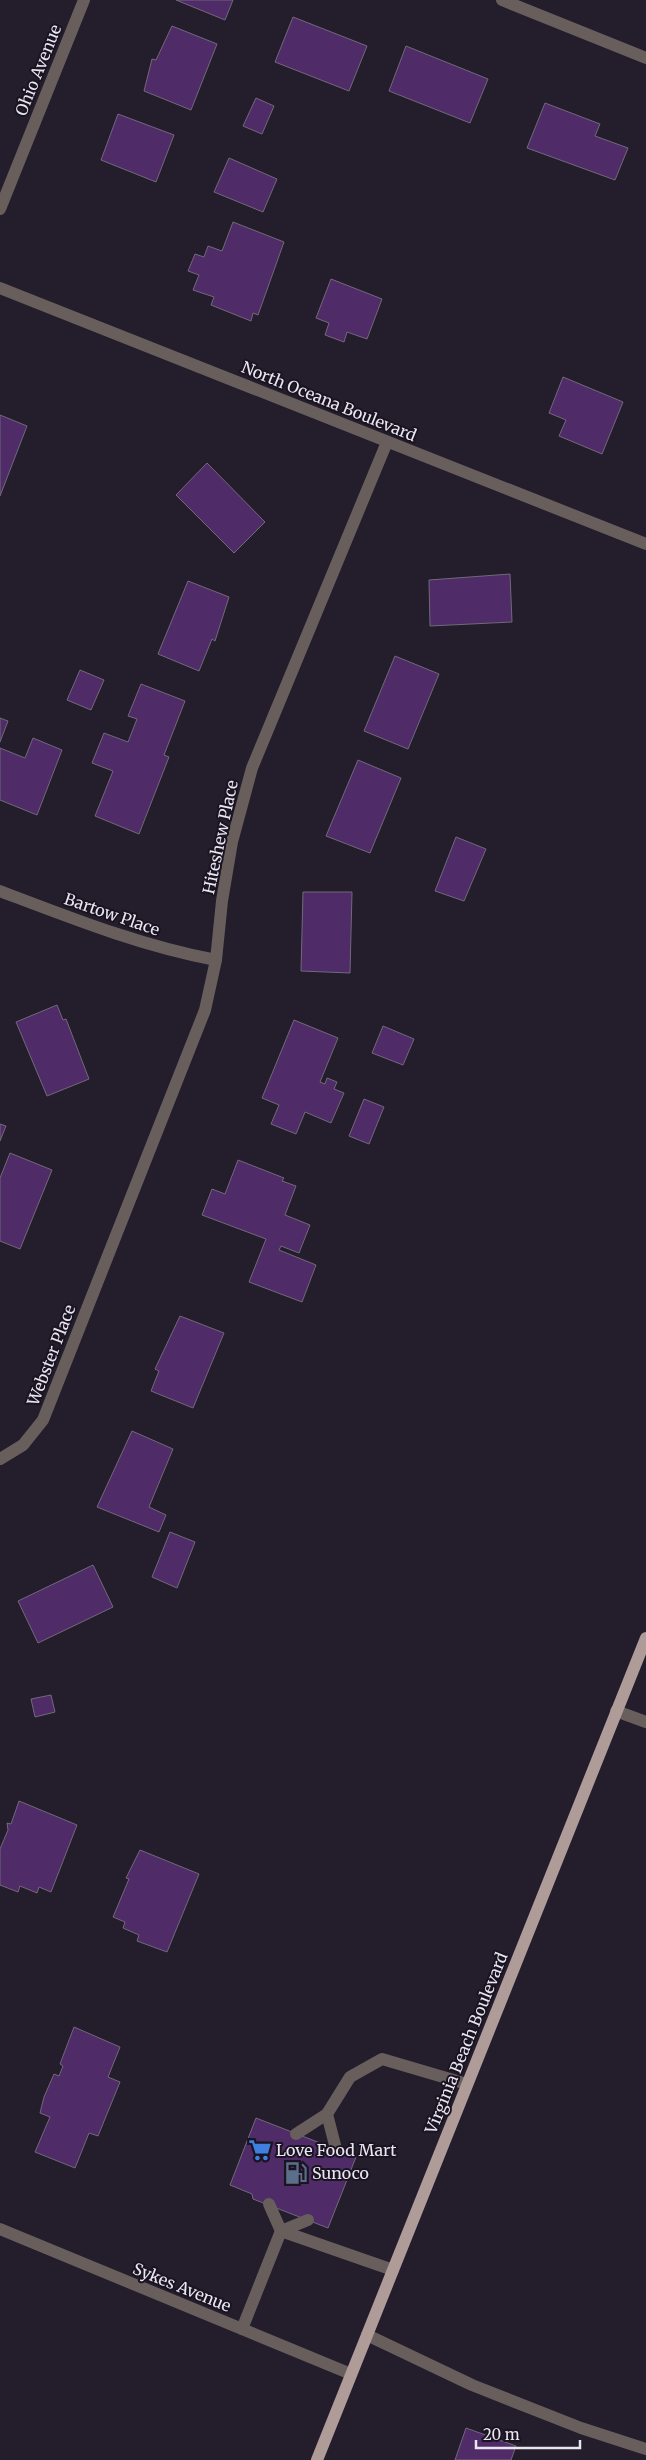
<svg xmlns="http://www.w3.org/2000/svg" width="646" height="2460" font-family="Merriweather,serif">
	<rect width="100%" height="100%" fill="#231d2c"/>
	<!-- building -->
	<g fill="#4f2b68" stroke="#72697a">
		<polygon points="176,0 233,0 225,20"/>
		<polygon points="293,17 367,46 349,91 275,62"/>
		<polygon points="172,26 217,44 191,110 144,91 152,59 156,60"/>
		<polygon points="406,46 488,79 470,123 389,91"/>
		<polygon points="256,98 274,106 262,134 243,126"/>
		<polygon points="545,103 600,124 595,136 628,148 615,180 527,148"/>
		<polygon points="118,114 174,135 156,182 101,160"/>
		<polygon points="229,158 277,179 263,212 214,192"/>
		<polygon points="233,222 284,242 258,315 253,313 251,321 211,305 214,297 193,290 199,275 188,271 195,254 204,257 208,246 222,251"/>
		<polygon points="331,279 382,299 367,339 347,332 344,342 325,335 329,323 316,318"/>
		<polygon points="563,377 623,402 602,454 559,436 566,420 549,413"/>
		<polygon points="0,415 27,426 0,496"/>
		<polygon points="207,463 265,522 234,553 176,495"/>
		<polygon points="510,574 512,622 430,626 429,580"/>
		<polygon points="188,581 229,597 215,641 212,639 199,671 158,654"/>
		<polygon points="395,656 439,674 408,749 364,731"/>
		<polygon points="80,670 104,680 91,710 67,700"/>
		<polygon points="141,684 185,701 164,755 169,757 139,834 95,816 113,771 92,763 104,733 128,742 137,719 128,716"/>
		<polygon points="0,718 8,721 0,742"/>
		<polygon points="33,738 62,750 37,815 0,800 0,748 25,758"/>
		<polygon points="358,760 401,778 370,853 326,836"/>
		<polygon points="456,837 486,849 464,901 435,891"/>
		<polygon points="303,892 352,892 350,973 301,971"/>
		<polygon points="57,1005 63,1020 66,1019 89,1079 47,1096 16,1022"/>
		<polygon points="294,1020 338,1038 320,1082 325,1084 327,1078 337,1082 334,1089 344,1093 331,1123 305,1112 296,1134 271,1124 279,1105 262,1098"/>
		<polygon points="383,1026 414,1039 403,1065 372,1053"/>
		<polygon points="364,1099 384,1107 369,1144 349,1136"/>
		<polygon points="0,1124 6,1126 0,1141"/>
		<polygon points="10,1153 52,1170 20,1249 0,1241 0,1178"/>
		<polygon points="238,1160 284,1178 282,1181 296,1186 285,1215 310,1225 299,1253 281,1246 279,1250 316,1265 302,1302 249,1282 266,1239 202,1215 212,1189 225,1194"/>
		<polygon points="180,1316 224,1333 193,1408 151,1391 159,1371 155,1369"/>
		<polygon points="132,1431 173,1449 149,1507 166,1515 159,1532 97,1507"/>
		<polygon points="170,1532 195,1542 177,1588 152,1577"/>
		<polygon points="93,1565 113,1607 38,1643 18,1601"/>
		<polygon points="51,1695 55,1712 35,1717 31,1699"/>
		<polygon points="19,1801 77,1825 51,1892 39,1887 37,1893 20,1886 18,1892 0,1885 0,1849 8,1830 7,1823 11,1824"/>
		<polygon points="140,1850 199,1874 167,1952 137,1941 139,1935 123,1928 125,1922 113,1917 129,1879 126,1878"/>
		<polygon points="74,2027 120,2047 108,2077 120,2082 98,2136 89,2133 75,2168 35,2152 50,2117 40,2113 44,2097 54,2074 59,2076 63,2066 60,2064"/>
		<polygon points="256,2118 356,2157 328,2228 253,2199 252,2194 230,2185"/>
		<polygon points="466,2428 516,2446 511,2460 455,2460"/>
	</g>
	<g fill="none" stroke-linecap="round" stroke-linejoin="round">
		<!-- service -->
		<g stroke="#685e5c" stroke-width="12">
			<polyline points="296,2134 327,2114"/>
			<polyline points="336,2149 327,2114 350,2077 382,2059 467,2084"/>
			<polyline points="269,2204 281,2231 308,2220"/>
			<polyline points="242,2329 281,2231 393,2270"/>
		</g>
		<!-- minor -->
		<g stroke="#685e5c" stroke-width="12">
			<polyline points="502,0 646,58"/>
			<polyline points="0,209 84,0"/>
			<polyline points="0,288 646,544"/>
			<path d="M0,891C71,918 141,946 216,960"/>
			<polyline points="0,1459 23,1445 43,1420 205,1010 216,960 222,901 232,842 252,768 387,442"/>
			<polyline points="616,1711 646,1722"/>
			<polyline points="0,2229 351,2374"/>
			<polyline points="367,2335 472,2385 581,2428 646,2449"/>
		</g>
		<!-- primary -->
		<polyline stroke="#af9b97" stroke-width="12" points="317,2460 646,1638"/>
	</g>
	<!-- icons -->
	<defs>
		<symbol id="supermarket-bare" viewBox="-9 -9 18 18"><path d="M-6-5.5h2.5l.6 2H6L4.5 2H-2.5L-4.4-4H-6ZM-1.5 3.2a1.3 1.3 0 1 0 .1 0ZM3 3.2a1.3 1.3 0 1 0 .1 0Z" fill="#3f7fe0" stroke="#1a1422" stroke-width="2.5" paint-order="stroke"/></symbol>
		<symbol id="fuel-bare" viewBox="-9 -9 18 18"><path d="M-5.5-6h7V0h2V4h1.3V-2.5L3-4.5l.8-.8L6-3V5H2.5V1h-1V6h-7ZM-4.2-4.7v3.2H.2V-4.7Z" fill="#5c6f8a" stroke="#1a1422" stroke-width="2.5" paint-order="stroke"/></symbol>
	</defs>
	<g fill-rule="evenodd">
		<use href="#supermarket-bare" x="244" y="2134" width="32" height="32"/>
		<use href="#fuel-bare" x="280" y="2157" width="32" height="32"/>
	</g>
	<g text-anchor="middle" stroke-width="4" stroke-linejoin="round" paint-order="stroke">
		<!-- street labels -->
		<g font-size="16" fill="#eae6f0" stroke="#1a1422">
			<text transform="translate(38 70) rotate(-68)" y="6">Ohio Avenue</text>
			<text transform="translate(329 401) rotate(22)" y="6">North Oceana Boulevard</text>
			<text transform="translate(220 837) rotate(-78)" y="6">Hiteshew Place</text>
			<text transform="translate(112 914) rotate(19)" y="6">Bartow Place</text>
			<text transform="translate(51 1355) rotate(-69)" y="6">Webster Place</text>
			<text transform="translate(466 2043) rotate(-68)" y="6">Virginia Beach Boulevard</text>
			<text transform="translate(182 2287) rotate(22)" y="6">Sykes Avenue</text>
		</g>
		<!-- poi labels -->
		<g font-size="16" fill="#eae6f0" stroke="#1a1422" text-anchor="start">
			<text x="276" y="2156">Love Food Mart</text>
			<text x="312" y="2179">Sunoco</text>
		</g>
	</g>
	<!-- scale -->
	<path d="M476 2440v8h104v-8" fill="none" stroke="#eae6f0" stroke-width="2.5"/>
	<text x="483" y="2440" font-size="15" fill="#eae6f0" stroke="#1a1422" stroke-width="4" paint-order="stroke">20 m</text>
</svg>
